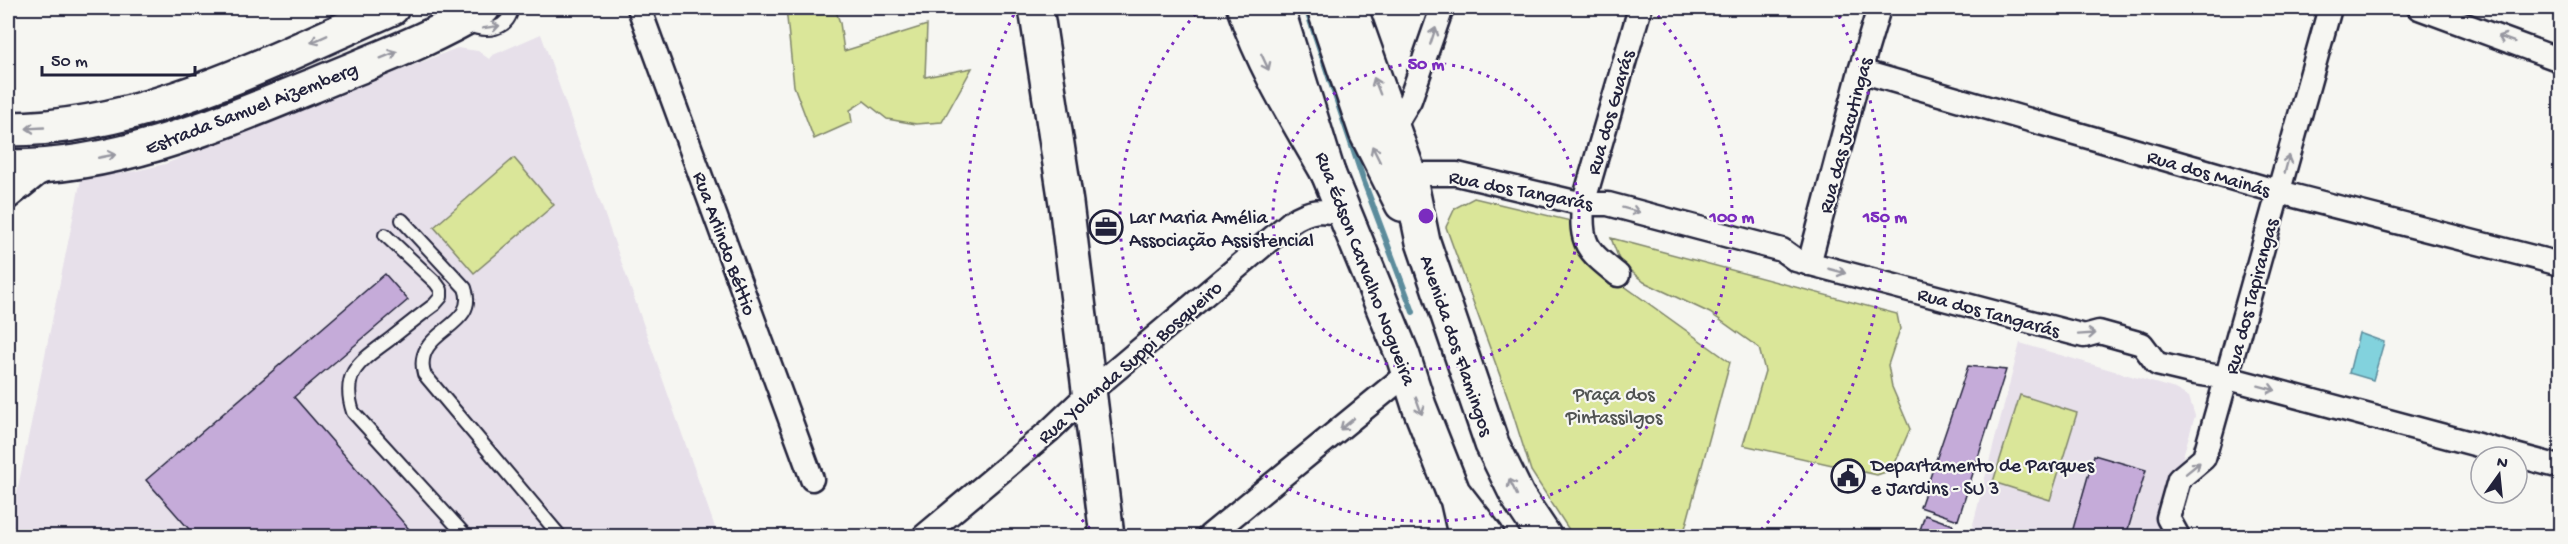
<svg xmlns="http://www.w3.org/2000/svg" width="2568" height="544" font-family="'Gochi Hand',sans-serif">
	<rect width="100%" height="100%" fill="#f6f6f2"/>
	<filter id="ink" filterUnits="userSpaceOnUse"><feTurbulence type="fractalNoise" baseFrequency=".0167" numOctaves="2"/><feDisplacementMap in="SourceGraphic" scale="12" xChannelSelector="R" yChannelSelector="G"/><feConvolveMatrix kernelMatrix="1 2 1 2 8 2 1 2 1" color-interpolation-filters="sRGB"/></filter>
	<g filter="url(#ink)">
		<!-- built -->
		<g fill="#e7e0ea">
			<polygon points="541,34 718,536 8,536 81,179 135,171 165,164 457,48 478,51 489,59 493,55"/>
			<polygon points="2020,343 2175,389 2189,397 2195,416 2159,536 1970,536"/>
		</g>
		<!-- green -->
		<g fill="#dae699" stroke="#7e846a" stroke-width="1.5">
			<polygon points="786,8 835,8 840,23 844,51 927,25 925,77 972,68 942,122 916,124 887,119 864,101 850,110 852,122 814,139 794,86"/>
			<polygon points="514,158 554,205 474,273 434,227"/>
			<polygon points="1474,198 1571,221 1577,252 1730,362 1683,536 1573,536 1531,471 1507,395 1446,227 1455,208"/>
			<polygon points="1611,238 1897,314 1900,329 1888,365 1892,387 1910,429 1892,470 1877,475 1743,445 1765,371 1759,348 1710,313 1644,282 1620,262"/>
			<polygon points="2020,395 2077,413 2050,500 1993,482"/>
		</g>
		<!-- water -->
		<polygon fill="#82d2dd" stroke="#5c8c9c" stroke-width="1.5" points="2359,333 2384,342 2373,380 2349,373"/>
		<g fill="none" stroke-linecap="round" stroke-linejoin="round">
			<!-- stream -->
			<polyline stroke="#5c8c9c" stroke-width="6" points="1306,8 1364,182 1413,312"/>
		</g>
		<!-- building -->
		<g fill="#c5abd9" stroke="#22223b" stroke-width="1.5">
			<polygon points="385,274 408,300 294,397 415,536 195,536 146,480"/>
			<polygon points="1968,366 2006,370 1958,520 1920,507"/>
			<polygon points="2094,455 2146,470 2126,536 2071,536"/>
			<polygon points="1925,515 1953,525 1950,536 1918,536"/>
		</g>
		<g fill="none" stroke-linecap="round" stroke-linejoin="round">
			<defs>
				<g id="service">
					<path d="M467,24C485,33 508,31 512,8"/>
					<path d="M402,220L465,288C480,329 412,329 424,374L560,536"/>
					<path d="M385,235L436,283L441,290V297L434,305C419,316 404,328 389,340C361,361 340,372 353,412L466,536"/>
				</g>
				<g id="minor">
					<polyline points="639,8 812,479"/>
					<polyline points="2419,8 2560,60"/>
					<polyline points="1860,71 2279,192 2560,264"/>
					<polyline points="1393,128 1410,100 1442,8"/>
					<polyline points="1409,174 1457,174 1583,204 1608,204 1782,250 1796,260 2084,336 2099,332 2142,344 2157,364 2195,373 2228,378 2560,467"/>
					<polyline points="8,198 38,174 53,167"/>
					<polyline points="1809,264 1860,71 1879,8"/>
					<path d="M1618,275C1587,250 1580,245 1583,204L1640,8"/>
					<path d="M924,536L1048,432L1091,391L1291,222C1310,209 1323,209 1344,215"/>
					<polyline points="1209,536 1408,373"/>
					<polyline points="2178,536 2168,518 2179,479 2204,458 2330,8"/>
				</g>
				<polyline id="tertiary" points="1453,492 1463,536"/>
				<g id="secondary">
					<polyline points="1277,8 1328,173 1403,356 1419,406 1453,492 1487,536"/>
					<polyline points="1324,8 1366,132 1402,204"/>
					<polyline points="1350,8 1409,174 1423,242 1492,444 1518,497 1544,536"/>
					<path d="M8,129C144,129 270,61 392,8"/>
					<path d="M8,167C118,168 221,123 322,82C377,59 432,39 483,8"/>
				</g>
				<g id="primary">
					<polyline points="1036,8 1066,203 1107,536"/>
					<path d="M1244,8C1264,67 1297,119 1328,173"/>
				</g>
			</defs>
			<!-- service casing -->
			<use href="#service" stroke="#22223b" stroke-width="16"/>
			<!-- minor casing -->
			<use href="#minor" stroke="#22223b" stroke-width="27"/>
			<!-- tertiary casing -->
			<use href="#tertiary" stroke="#22223b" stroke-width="33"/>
			<!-- secondary casing -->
			<use href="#secondary" stroke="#22223b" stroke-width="38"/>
			<!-- primary casing -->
			<use href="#primary" stroke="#22223b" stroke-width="38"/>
			<!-- service -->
			<use href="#service" stroke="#f6f6f2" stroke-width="12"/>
			<!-- minor -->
			<use href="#minor" stroke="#f6f6f2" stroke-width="22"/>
			<!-- tertiary -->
			<use href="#tertiary" stroke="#f6f6f2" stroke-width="28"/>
			<!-- secondary -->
			<use href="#secondary" stroke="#f6f6f2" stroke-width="33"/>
			<!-- primary -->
			<use href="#primary" stroke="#f6f6f2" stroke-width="33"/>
		</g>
		<!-- one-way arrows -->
		<defs><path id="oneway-shaft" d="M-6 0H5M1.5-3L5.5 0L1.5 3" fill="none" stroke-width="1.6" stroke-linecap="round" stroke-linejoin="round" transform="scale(1.5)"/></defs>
		<g stroke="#9797a0">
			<use href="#oneway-shaft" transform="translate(491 27) rotate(-9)"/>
			<use href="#oneway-shaft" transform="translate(1433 36) rotate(-72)"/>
			<use href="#oneway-shaft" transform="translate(319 39) rotate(156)"/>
			<use href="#oneway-shaft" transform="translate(2506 39) rotate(-160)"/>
			<use href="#oneway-shaft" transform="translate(389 55) rotate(-22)"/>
			<use href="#oneway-shaft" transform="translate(1265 62) rotate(65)"/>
			<use href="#oneway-shaft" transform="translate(1377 86) rotate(-111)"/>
			<use href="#oneway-shaft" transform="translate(35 128) rotate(177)"/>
			<use href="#oneway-shaft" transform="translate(1376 154) rotate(-116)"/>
			<use href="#oneway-shaft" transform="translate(107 156) rotate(-11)"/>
			<use href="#oneway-shaft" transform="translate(2287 164) rotate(-75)"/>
			<use href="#oneway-shaft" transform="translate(1631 210) rotate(15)"/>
			<use href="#oneway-shaft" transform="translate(1837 271) rotate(15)"/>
			<use href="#oneway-shaft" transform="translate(2087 334) rotate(-4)"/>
			<use href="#oneway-shaft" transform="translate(2267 388) rotate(15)"/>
			<use href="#oneway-shaft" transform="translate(1419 406) rotate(70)"/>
			<use href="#oneway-shaft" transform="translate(1347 424) rotate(141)"/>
			<use href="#oneway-shaft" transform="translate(2193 468) rotate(-39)"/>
			<use href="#oneway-shaft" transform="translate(1513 487) rotate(-116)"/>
		</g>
	</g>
	<!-- distance rings -->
	<g fill="none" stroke="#7b2cbf" stroke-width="3" stroke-dasharray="3 6">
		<circle cx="1426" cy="216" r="153"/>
		<path d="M1652 9A306 306 0 1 1 1200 9"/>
		<path d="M1096 535A459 459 0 0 1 1017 8M1835 8A459 459 0 0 1 1756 535"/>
	</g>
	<!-- icons -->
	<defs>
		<symbol id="office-ring" viewBox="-11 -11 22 22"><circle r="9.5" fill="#f6f6f2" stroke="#22223b" stroke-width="1.5"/><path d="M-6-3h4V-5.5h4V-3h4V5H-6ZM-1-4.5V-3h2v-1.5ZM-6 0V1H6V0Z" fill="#22223b"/></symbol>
		<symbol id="civic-ring" viewBox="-11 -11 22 22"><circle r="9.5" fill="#f6f6f2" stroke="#22223b" stroke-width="1.5"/><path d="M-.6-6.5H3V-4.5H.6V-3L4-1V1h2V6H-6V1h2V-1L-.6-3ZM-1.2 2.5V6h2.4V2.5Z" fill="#22223b"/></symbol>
	</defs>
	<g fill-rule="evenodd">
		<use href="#office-ring" x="1087" y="208" width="38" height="38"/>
		<use href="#civic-ring" x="1829" y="457" width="38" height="38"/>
	</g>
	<g text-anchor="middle" stroke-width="4.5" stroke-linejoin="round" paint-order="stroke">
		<!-- street labels -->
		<g font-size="20" fill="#22223b" stroke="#f6f6f2">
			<text transform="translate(251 107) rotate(-21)" y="7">Estrada Samuel Aizemberg</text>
			<text transform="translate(1609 112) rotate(-74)" y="7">Rua dos Guarás</text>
			<text transform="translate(1844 135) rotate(-75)" y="7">Rua das Jacutingas</text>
			<text transform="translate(2209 172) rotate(16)" y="7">Rua dos Mainás</text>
			<text transform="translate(1521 189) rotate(11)" y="7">Rua dos Tangarás</text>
			<text transform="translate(726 243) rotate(70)" y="7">Rua Arlindo Béttio</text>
			<text transform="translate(1367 268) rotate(69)" y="7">Rua Édson Carvalho Nogueira</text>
			<text transform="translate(2250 296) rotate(-75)" y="7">Rua dos Tapirangas</text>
			<text transform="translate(1989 311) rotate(15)" y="7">Rua dos Tangarás</text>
			<text transform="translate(1458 345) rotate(71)" y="7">Avenida dos Flamingos</text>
			<text transform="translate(1129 361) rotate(-41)" y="7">Rua Yolanda Suppi Bosqueiro</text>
		</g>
		<!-- poi labels -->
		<g font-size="20" fill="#22223b" stroke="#f6f6f2" text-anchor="start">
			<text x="1129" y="223">Lar Maria Amélia<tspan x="1129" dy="23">Associação Assistencial</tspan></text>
			<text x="1871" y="471">Departamento de Parques<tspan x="1871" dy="23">e Jardins - SU 3</tspan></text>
		</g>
		<!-- park labels -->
		<g font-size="20" fill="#505352" stroke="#f6f6f2">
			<text x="1614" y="400">Praça dos<tspan x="1614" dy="23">Pintassilgos</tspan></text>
		</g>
	</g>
	<circle cx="1426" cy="216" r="9" fill="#7b2cbf" stroke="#f6f6f2" stroke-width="3"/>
	<g font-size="18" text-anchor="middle" font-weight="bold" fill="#7b2cbf" stroke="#f6f6f2" stroke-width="4.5" stroke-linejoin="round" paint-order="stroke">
		<text x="1426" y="69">50 m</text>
		<text x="1732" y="222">100 m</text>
		<text x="1885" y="222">150 m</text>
	</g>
	<!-- margin -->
	<rect width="2568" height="544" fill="none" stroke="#f6f6f2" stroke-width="30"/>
	<rect x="15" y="15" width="2538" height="514" fill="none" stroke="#22223b" stroke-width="2" filter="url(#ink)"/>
	<!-- north arrow -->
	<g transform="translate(2499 475) rotate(15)"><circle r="28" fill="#f6f6f2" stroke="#a1a1a9" stroke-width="1.5"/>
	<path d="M0-4.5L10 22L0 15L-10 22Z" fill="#22223b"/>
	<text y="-9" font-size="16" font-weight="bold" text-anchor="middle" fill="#22223b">N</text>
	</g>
	<!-- scale -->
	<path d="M42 66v9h153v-9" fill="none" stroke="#22223b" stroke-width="3"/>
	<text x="51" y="66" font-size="18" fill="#22223b" stroke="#f6f6f2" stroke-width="4.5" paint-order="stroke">50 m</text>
</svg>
